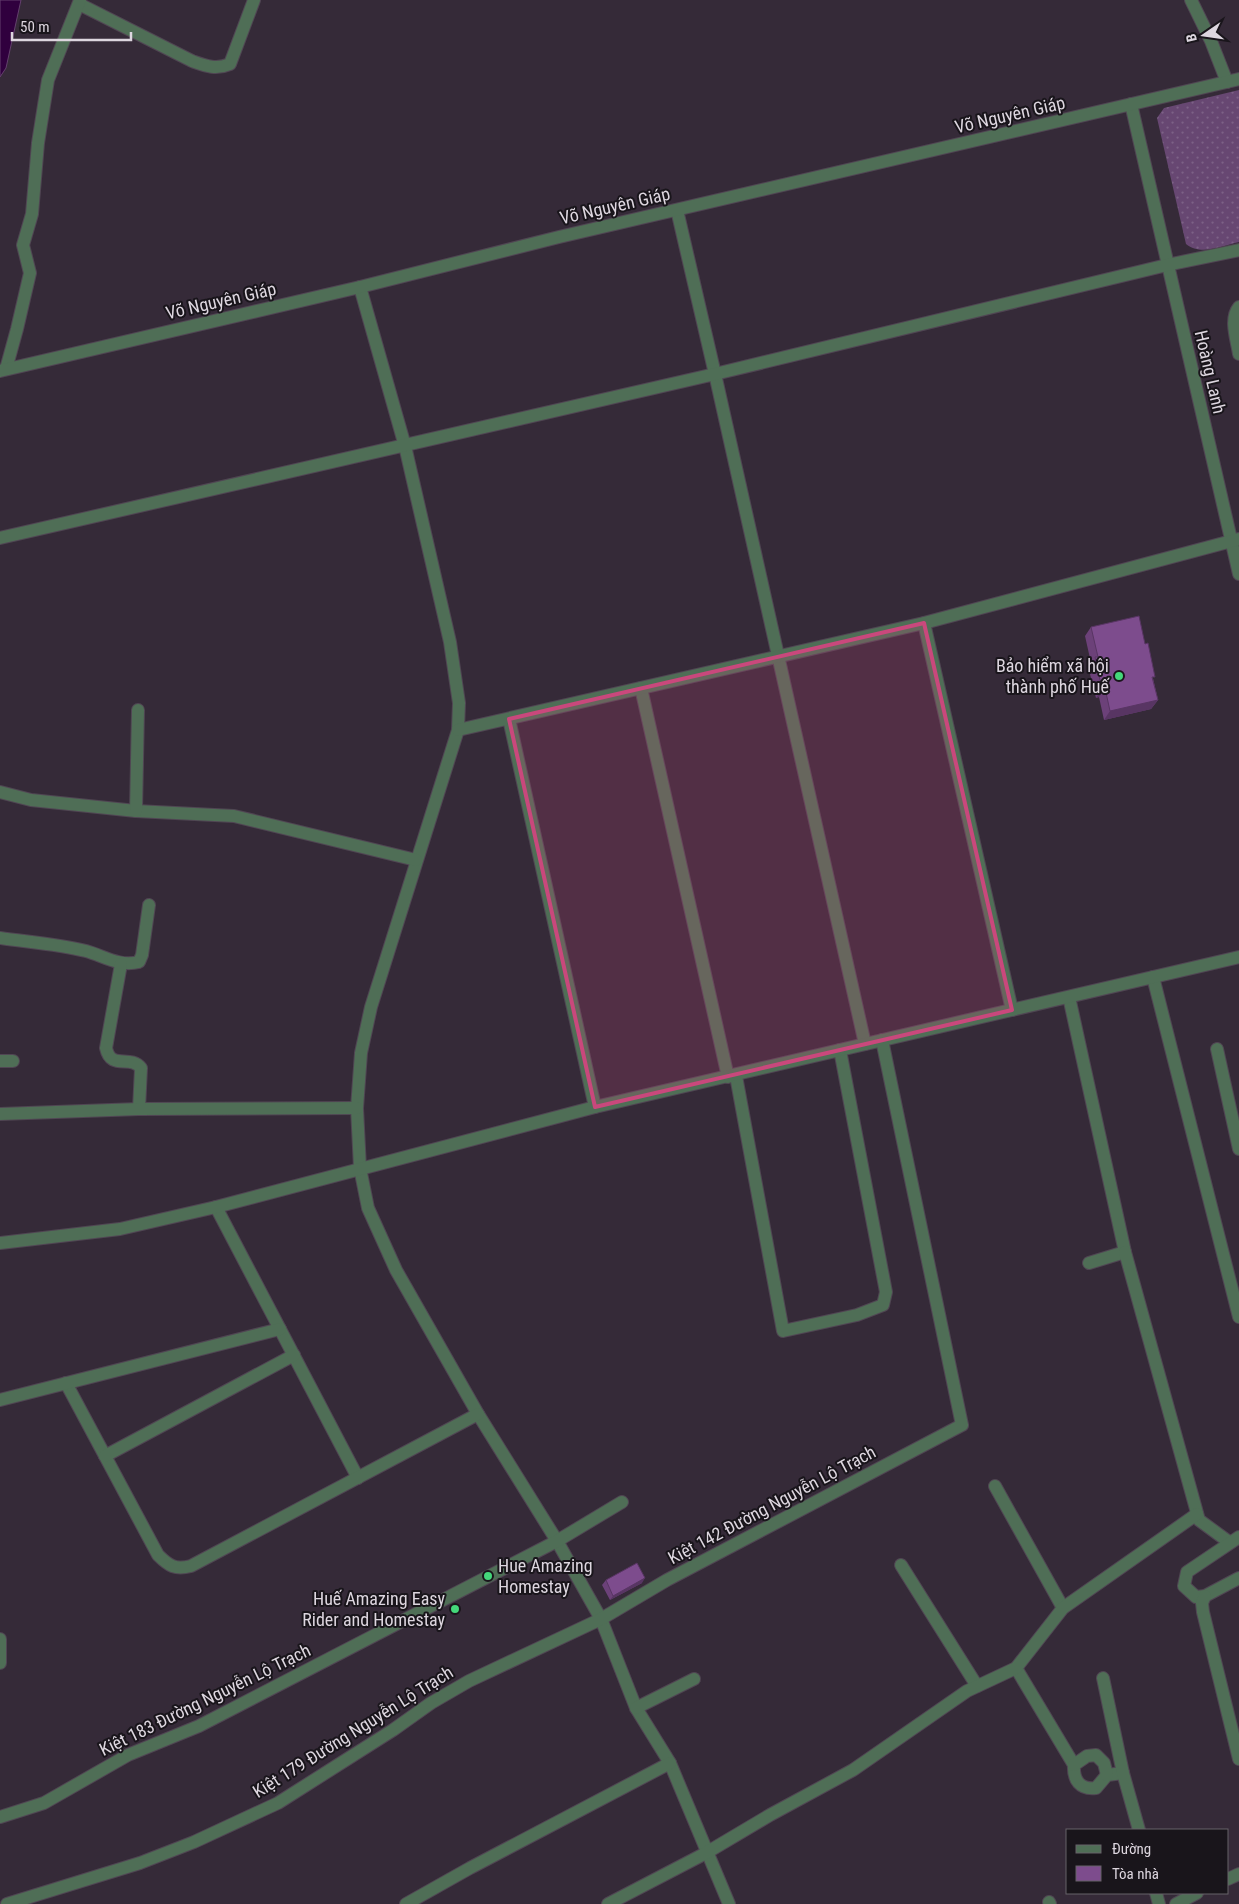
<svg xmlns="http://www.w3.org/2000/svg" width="1239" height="1904" font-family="'Roboto Condensed',sans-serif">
	<defs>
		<pattern id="grass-dots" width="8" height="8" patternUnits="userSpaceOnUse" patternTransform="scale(1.25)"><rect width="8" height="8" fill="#674772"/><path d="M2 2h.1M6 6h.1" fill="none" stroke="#7c6186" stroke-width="1.8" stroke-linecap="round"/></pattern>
	</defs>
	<rect width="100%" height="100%" fill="#352a38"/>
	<!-- grass -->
	<path fill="url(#grass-dots)" d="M1239,90V242C1222,246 1201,256 1186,244L1157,118L1164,108Z"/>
	<!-- water -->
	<polygon fill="#30003e" stroke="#64406e" points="0,0 21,0 6,68 0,77"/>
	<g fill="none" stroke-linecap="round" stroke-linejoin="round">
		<defs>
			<g id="minor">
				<polyline points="1191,0 1211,41 1227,82"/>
				<path d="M79,4L192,61C206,66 216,70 230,64L254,0"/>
				<polyline points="1131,104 1239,574"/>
				<polyline points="677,210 715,374 865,1044"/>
				<polyline points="360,287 405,446 450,642 459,703 458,730 371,1007 361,1053 357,1108 360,1168 368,1208 396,1270 478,1414 557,1541 601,1619 636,1708 670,1763 729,1904"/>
				<path d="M1239,307C1229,319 1237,340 1239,354"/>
				<polyline points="6,369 17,329 30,273 23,245 32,214 38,143 48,80 80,0"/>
				<polyline points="0,371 360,287 559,237 1239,79"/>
				<polyline points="0,538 715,374 1167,265 1239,250"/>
				<polyline points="924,623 1012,1010"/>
				<polyline points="641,688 728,1077"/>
				<polyline points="509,719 595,1107"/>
				<polyline points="458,730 924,623 1239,539"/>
				<polyline points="0,792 31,800 136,811 234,816 416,860"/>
				<polyline points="136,811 138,710"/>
				<path d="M0,938C28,942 58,944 86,951C104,956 119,967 139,962L142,955L149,905"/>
				<path d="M121,964L106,1048C111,1071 130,1054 141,1068L139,1109"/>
				<polyline points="1153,977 1239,1317"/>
				<polyline points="1069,997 1125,1252 1089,1263"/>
				<polyline points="1217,1049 1239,1149"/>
				<polyline points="0,1061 13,1061"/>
				<polyline points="736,1076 783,1331 857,1315 883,1305 886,1292 840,1050"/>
				<polyline points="0,1114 139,1109 357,1108"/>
				<polyline points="216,1207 358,1478"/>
				<polyline points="0,1243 120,1229 216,1207 595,1107 1239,957"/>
				<polyline points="1125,1252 1199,1520 1229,1542"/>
				<path d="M66,1383L158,1555C169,1566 175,1570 191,1566L478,1414"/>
				<polyline points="0,1400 280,1329"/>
				<polyline points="105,1456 294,1355"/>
				<polyline points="995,1486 1063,1608"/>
				<polyline points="1239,1537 1187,1572 1184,1586 1196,1597 1205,1596 1239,1578"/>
				<polyline points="901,1565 977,1686"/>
				<polyline points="1205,1596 1202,1603 1203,1612 1239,1759"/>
				<polyline points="0,1639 0,1663"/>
				<path d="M1016,1668L1074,1765C1073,1780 1080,1790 1096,1788L1107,1775L1123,1773"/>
				<polyline points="1103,1678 1123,1773 1139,1830"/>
				<polyline points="636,1708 694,1679"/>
				<polyline points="1074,1765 1087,1756 1096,1755 1104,1763 1107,1775"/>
				<polyline points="0,1817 44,1803 128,1755 199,1726 557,1541 622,1502"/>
				<polyline points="1228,1879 1239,1874"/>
				<polyline points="1156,1893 1159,1904"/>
				<polyline points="1049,1902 1050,1904"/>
				<polyline points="7,1904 140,1863 194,1842 278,1803 393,1730 431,1703 469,1681 601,1619 667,1580 962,1425 882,1040"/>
				<polyline points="406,1904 470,1868 670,1763"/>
				<polyline points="608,1904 706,1853 770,1815 853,1770 967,1691 1016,1668 1063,1608 1197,1514"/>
				<polyline points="1176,1904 1197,1893"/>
			</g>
		</defs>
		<!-- minor casing -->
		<use href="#minor" stroke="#504653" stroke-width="14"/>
		<!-- minor -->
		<use href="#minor" stroke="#4f6e56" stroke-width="12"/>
	</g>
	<!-- wall -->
	<g fill="#6c4179">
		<polygon points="1091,627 1145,644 1158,700 1151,709 1104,720 1099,697 1096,698 1088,666 1091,663 1085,636"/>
		<polygon points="606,1580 642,1583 610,1600 602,1585"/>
	</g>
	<!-- shaded-wall -->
	<g fill="#583563">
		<polygon points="1105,688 1099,697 1096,698 1102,689"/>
		<polygon points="1158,700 1151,709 1104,720 1110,711"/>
		<polygon points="645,1578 642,1583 610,1600 613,1596"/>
	</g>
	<!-- building -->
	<g fill="#7d4c8d" stroke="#583563">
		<polygon points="1139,616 1145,644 1148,643 1155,677 1152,677 1158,700 1110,711 1105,688 1102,689 1095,657 1098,657 1091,627"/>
		<polygon points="637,1563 645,1578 613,1596 606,1580"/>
	</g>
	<!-- marked area -->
	<path fill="#c9487c" fill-opacity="0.2" stroke="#c9487c" stroke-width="4" stroke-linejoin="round" d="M924,623L1012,1010L595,1107L509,719Z"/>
	<!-- markers -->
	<g fill="#44d77a" stroke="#19151b" stroke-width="2">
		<circle cx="1119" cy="676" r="5"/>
		<circle cx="488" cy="1576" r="5"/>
		<circle cx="455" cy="1609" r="5"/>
	</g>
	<g text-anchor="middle" stroke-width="4" stroke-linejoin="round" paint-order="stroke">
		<!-- street labels -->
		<g font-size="18" fill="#ddd6df" stroke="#19151b">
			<text transform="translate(1010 115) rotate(-13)" y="6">Võ Nguyên Giáp</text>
			<text transform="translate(615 206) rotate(-13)" y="6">Võ Nguyên Giáp</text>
			<text transform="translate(221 301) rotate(-13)" y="6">Võ Nguyên Giáp</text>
			<text transform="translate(1210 372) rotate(77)" y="6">Hoàng Lanh</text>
			<text transform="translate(772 1505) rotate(-28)" y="6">Kiệt 142 Đường Nguyễn Lộ Trạch</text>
			<text transform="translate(205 1700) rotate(-26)" y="6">Kiệt 183 Đường Nguyễn Lộ Trạch</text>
			<text transform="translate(353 1732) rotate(-32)" y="6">Kiệt 179 Đường Nguyễn Lộ Trạch</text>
		</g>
		<!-- poi labels -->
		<g font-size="18" fill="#ddd6df" stroke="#19151b" text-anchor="end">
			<text x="1109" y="672">Bảo hiểm xã hội<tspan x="1109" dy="21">thành phố Huế</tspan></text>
			<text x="498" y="1572" text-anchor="start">Hue Amazing<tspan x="498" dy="21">Homestay</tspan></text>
			<text x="445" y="1605">Huế Amazing Easy<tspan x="445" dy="21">Rider and Homestay</tspan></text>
		</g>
	</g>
	<!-- legend -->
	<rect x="1066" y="1829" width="162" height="65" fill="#19151b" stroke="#676269"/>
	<rect x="1076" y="1845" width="25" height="8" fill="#4f6e56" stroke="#676269"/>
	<text x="1112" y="1854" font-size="15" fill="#ddd6df">Đường</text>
	<rect x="1076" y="1866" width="25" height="15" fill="#7d4c8d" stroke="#676269"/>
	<text x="1112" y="1879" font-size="15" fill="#ddd6df">Tòa nhà</text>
	<!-- north arrow -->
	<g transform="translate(1204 35) rotate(257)" stroke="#19151b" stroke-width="4" paint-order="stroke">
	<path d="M0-4L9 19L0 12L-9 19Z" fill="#ddd6df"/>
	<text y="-8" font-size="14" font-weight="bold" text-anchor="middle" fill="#ddd6df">B</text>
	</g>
	<!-- scale -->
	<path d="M12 32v8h119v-8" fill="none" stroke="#ddd6df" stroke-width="2.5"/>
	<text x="20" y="32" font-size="15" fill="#ddd6df" stroke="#19151b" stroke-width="4" paint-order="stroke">50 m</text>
</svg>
